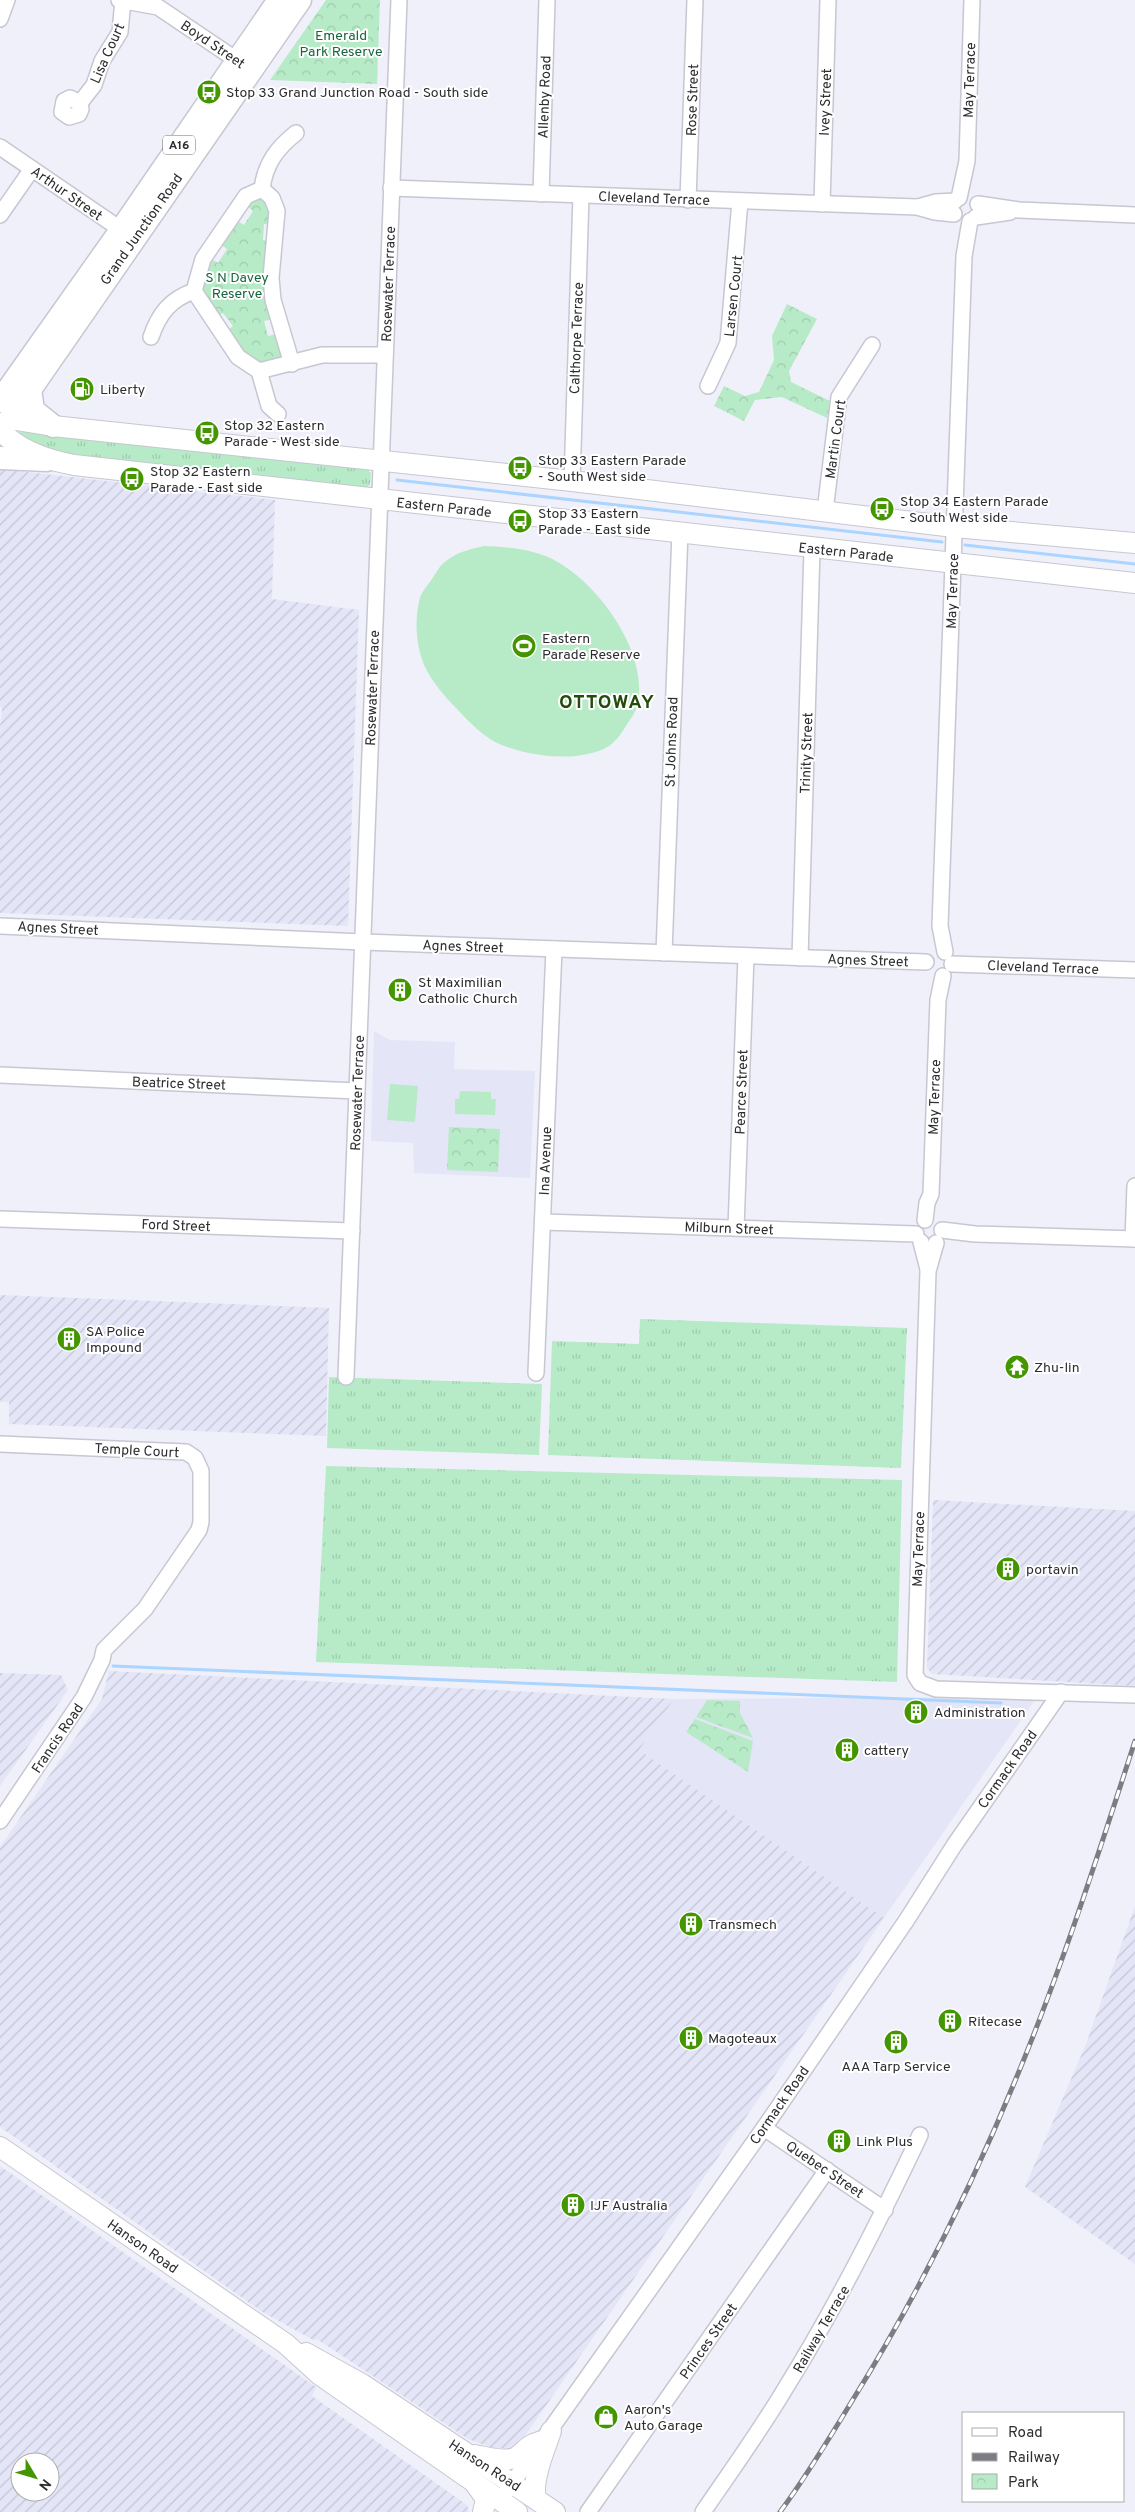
<svg xmlns="http://www.w3.org/2000/svg" width="1135" height="2512" font-family="Overpass,sans-serif">
	<defs>
		<pattern id="industrial-furrows" width="10" height="10" patternUnits="userSpaceOnUse" patternTransform="scale(1.25)"><rect width="10" height="10" fill="#e4e5f7"/><path d="M-1 1l2-2M0 10L10 0M9 11l2-2" fill="none" stroke="#c4c5d4"/></pattern>
		<pattern id="grass-tufts" width="24" height="20" patternUnits="userSpaceOnUse" patternTransform="scale(1.25)"><rect width="24" height="20" fill="#b7ebc7"/><path d="M3 7l-1-3M5 7V3M7 7l1-3M15 17l-1-3M17 17v-4M19 17l1-3" fill="none" stroke="#9ecaab"/></pattern>
		<pattern id="park-crowns" width="20" height="18" patternUnits="userSpaceOnUse" patternTransform="scale(1.25)"><rect width="20" height="18" fill="#b7ebc7"/><path d="M2 6a3 3 0 1 1 6 0M12 15a3 3 0 1 1 6 0" fill="none" stroke="#9ecaab"/></pattern>
	</defs>
	<rect width="100%" height="100%" fill="#f0f0fb"/>
	<!-- built -->
	<g fill="#e4e5f7">
		<polygon points="374,1031 390,1040 455,1042 454,1069 535,1071 530,1178 414,1173 413,1143 371,1141"/>
		<polygon points="1037,1697 884,1918 639,1750 674,1699"/>
	</g>
	<!-- industrial -->
	<g fill="url(#industrial-furrows)" fill-rule="evenodd">
		<polygon points="0,469 275,500 272,599 359,610 348,926 0,913 0,728 2,708 0,707"/>
		<polygon points="0,1295 329,1308 326,1436 9,1424 9,1402 0,1402"/>
		<polygon points="933,1500 1135,1511 1135,1686 932,1674 927,1668"/>
		<polygon points="109,1671 674,1699 639,1750 884,1918 520,2443 509,2448 493,2448 468,2439 317,2339 315,2341 261,2311 0,2127 0,1847 102,1699"/>
		<polygon points="0,1673 61,1675 68,1690 0,1786"/>
		<polygon points="1135,1906 1135,2264 1025,2187 1086,2044"/>
		<path d="M0,2166L316,2387L312,2396L467,2505L469,2512H0ZM20,2462H50V2492H20Z"/>
	</g>
	<!-- grass -->
	<g fill="url(#grass-tufts)">
		<polygon points="23,431 367,469 371,473 370,485 363,490 130,464 50,451 17,434"/>
		<polygon points="640,1319 907,1328 901,1468 548,1455 552,1341 639,1344"/>
		<polygon points="329,1377 542,1384 539,1455 327,1448"/>
		<polygon points="326,1466 902,1480 897,1682 316,1662"/>
	</g>
	<!-- park -->
	<g fill="url(#park-crowns)">
		<polygon points="326,0 380,0 377,84 270,80"/>
		<path d="M254,196L266,198L274,225L264,224L263,240L272,241L274,319L264,321L268,336L277,334L283,354L281,360C248,368 245,355 226,331L233,326L223,313L216,318C197,290 200,289 210,258L218,263L227,249L220,244L236,220L244,225L253,211L247,206Z"/>
		<polygon points="787,304 817,319 789,371 791,382 830,401 827,418 782,397 755,400 744,421 714,406 724,386 745,396 759,392 774,360 772,336"/>
		<polygon points="449,1127 500,1129 498,1172 447,1170"/>
		<polygon points="707,1700 740,1701 740,1713 753,1738 696,1717"/>
		<polygon points="695,1719 753,1741 748,1772 686,1732"/>
	</g>
	<!-- pitch -->
	<g fill="#b7ebc7">
		<path d="M484,546C513,547 543,550 567,568C605,594 647,655 638,703C636,711 631,719 626,726C617,741 609,749 592,753C563,761 522,755 495,742C482,735 468,721 458,710C445,697 432,682 424,665C416,645 414,619 420,598C422,591 428,585 432,579C436,573 440,565 446,561C457,552 471,549 484,546Z"/>
		<polygon points="390,1084 418,1086 415,1122 387,1120"/>
		<polygon points="460,1091 491,1092 491,1099 496,1099 495,1115 455,1114 455,1099 459,1099"/>
	</g>
	<g fill="none" stroke-linecap="round" stroke-linejoin="round">
		<!-- stream -->
		<g stroke="#abd4ff" stroke-width="3">
			<polyline points="397,480 942,542"/>
			<polyline points="965,545 1135,564"/>
			<polyline points="113,1666 1001,1703"/>
		</g>
		<defs>
			<g id="minor">
				<polyline points="119,0 158,7 244,65"/>
				<polyline points="0,19 7,0"/>
				<polyline points="80,103 70,98 64,101 62,112 69,117 79,114 81,109 80,103 94,85 102,61 120,32 123,0"/>
				<polyline points="0,147 129,235"/>
				<polyline points="391,188 917,207 935,212 954,214"/>
				<polyline points="262,189 272,198 277,211 271,278 273,300 292,364"/>
				<path d="M262,189C265,164 277,148 296,133"/>
				<polyline points="541,194 547,0"/>
				<polyline points="959,198 967,161 972,0"/>
				<polyline points="688,200 695,0"/>
				<polyline points="822,204 828,0"/>
				<polyline points="978,204 1019,210 1135,215"/>
				<polyline points="918,207 936,202 955,201"/>
				<polyline points="0,215 32,169"/>
				<polyline points="976,217 1010,212"/>
				<polyline points="194,291 238,357 259,371 322,355 385,355"/>
				<path d="M151,337C159,313 171,299 194,291L203,259L246,196L262,189"/>
				<polyline points="259,371 269,406 278,414"/>
				<polyline points="708,386 728,343 740,201"/>
				<polyline points="572,481 581,196"/>
				<polyline points="825,511 839,397 872,345"/>
				<polyline points="0,926 363,942 926,962"/>
				<polyline points="945,952 940,926 964,256 970,221"/>
				<polyline points="664,953 680,532"/>
				<polyline points="800,958 812,549"/>
				<polyline points="952,964 1135,970"/>
				<polyline points="0,1075 357,1091"/>
				<polyline points="0,1219 352,1231"/>
				<polyline points="925,1220 927,1203 931,1194 938,1000 943,976"/>
				<polyline points="543,1222 916,1234"/>
				<polyline points="736,1228 746,956"/>
				<polyline points="942,1230 975,1234 1135,1239"/>
				<polyline points="1133,1239 1135,1186"/>
				<polyline points="921,1242 928,1269"/>
				<polyline points="936,1243 928,1271 915,1675 920,1683 936,1689 1135,1695"/>
				<polyline points="536,1373 554,949"/>
				<polyline points="346,1377 399,0"/>
				<polyline points="0,1444 186,1452 195,1458 201,1471 201,1522 199,1530 145,1609 104,1650 102,1660 84,1697 0,1821"/>
				<polyline points="764,2128 885,2210"/>
				<polyline points="506,2492 764,2128 906,1921 955,1844 1061,1692"/>
				<polyline points="588,2512 827,2170"/>
				<path d="M703,2512C731,2471 760,2431 785,2389C836,2307 879,2222 920,2135"/>
			</g>
			<g id="major">
				<polyline points="10,419 53,426 572,481 954,527 1135,543"/>
				<path d="M0,430C19,451 47,460 74,465C428,505 781,543 1135,583"/>
				<polyline points="0,2147 286,2344 320,2375 517,2512"/>
				<polyline points="306,2353 362,2384 555,2512"/>
				<path d="M475,2455C487,2457 507,2464 518,2456C530,2446 528,2445 545,2440"/>
				<polyline points="476,2485 486,2499 483,2512"/>
				<path d="M536,2499C531,2481 545,2449 551,2431"/>
			</g>
			<g id="highway">
				<polyline points="30,389 33,410 53,426"/>
				<polyline points="0,401 121,230 279,0"/>
				<polyline points="0,433 300,0"/>
				<polyline points="0,458 47,460"/>
			</g>
		</defs>
		<!-- minor casing -->
		<use href="#minor" stroke="#c6c7d1" stroke-width="18"/>
		<!-- major casing -->
		<use href="#major" stroke="#c6c7d1" stroke-width="22"/>
		<!-- highway casing -->
		<use href="#highway" stroke="#c6c7d1" stroke-width="25"/>
		<!-- minor -->
		<use href="#minor" stroke="#fff" stroke-width="15"/>
		<!-- major -->
		<use href="#major" stroke="#fff" stroke-width="20"/>
		<!-- highway -->
		<use href="#highway" stroke="#fff" stroke-width="22"/>
		<defs>
			<path id="rail" d="M780,2512C806,2477 829,2439 852,2401C931,2274 996,2137 1048,1997C1080,1913 1107,1827 1135,1741"/>
		</defs>
		<!-- rail casing -->
		<use href="#rail" stroke="#7c7c83" stroke-width="5"/>
		<!-- rail -->
		<use href="#rail" stroke="#fff" stroke-width="3" stroke-dasharray="9" stroke-linecap="butt"/>
	</g>
	<!-- icons -->
	<defs>
		<symbol id="bus-disc" viewBox="-11 -11 22 22"><circle r="9.5" fill="#449600" stroke="#fff"/><path d="M-5-6H5V4H4V6H2V4H-2V6H-4V4H-5ZM-3.5-4V0h7V-4ZM-3.5 1.2v1.5H-2V1.2ZM2 1.2v1.5H3.5V1.2Z" fill="#fff"/></symbol>
		<symbol id="fuel-disc" viewBox="-11 -11 22 22"><circle r="9.5" fill="#449600" stroke="#fff"/><path d="M-5.5-6h7V0h2V4h1.3V-2.5L3-4.5l.8-.8L6-3V5H2.5V1h-1V6h-7ZM-4.2-4.7v3.2H.2V-4.7Z" fill="#fff"/></symbol>
		<symbol id="stadium-disc" viewBox="-11 -11 22 22"><circle r="9.5" fill="#449600" stroke="#fff"/><path d="M0-5a6.5 5 0 1 0 0 10a6.5 5 0 1 0 0-10ZM-3.5-1.8h7v3.6h-7Z" fill="#fff"/></symbol>
		<symbol id="building-disc" viewBox="-11 -11 22 22"><circle r="9.5" fill="#449600" stroke="#fff"/><path d="M-4-6H4V6H1V3H-1V6H-4ZM-2.5-4.3h1.7v1.8h-1.7ZM.8-4.3h1.7v1.8H.8ZM-2.5-1h1.7V.8h-1.7ZM.8-1h1.7V.8H.8Z" fill="#fff"/></symbol>
		<symbol id="temple-disc" viewBox="-11 -11 22 22"><circle r="9.5" fill="#449600" stroke="#fff"/><path d="M0-6L5-2H3V0L6.5 2.5H4V6H1.5V3h-3V6H-4V2.5H-6.5L-3 0V-2H-5Z" fill="#fff"/></symbol>
		<symbol id="shop-disc" viewBox="-11 -11 22 22"><circle r="9.5" fill="#449600" stroke="#fff"/><path d="M-5-2.5h2.3a2.7 3.5 0 0 1 5.4 0H5L5.5 6h-11ZM-1.5-2.5h3a1.5 2.3 0 0 0-3 0Z" fill="#fff"/></symbol>
	</defs>
	<g fill-rule="evenodd">
		<use href="#bus-disc" x="195" y="78" width="28" height="28"/>
		<use href="#fuel-disc" x="68" y="375" width="28" height="28"/>
		<use href="#bus-disc" x="193" y="419" width="28" height="28"/>
		<use href="#bus-disc" x="506" y="454" width="28" height="28"/>
		<use href="#bus-disc" x="118" y="465" width="28" height="28"/>
		<use href="#bus-disc" x="868" y="495" width="28" height="28"/>
		<use href="#bus-disc" x="506" y="507" width="28" height="28"/>
		<use href="#stadium-disc" x="510" y="632" width="28" height="28"/>
		<use href="#building-disc" x="386" y="976" width="28" height="28"/>
		<use href="#building-disc" x="55" y="1325" width="28" height="28"/>
		<use href="#temple-disc" x="1003" y="1353" width="28" height="28"/>
		<use href="#building-disc" x="994" y="1555" width="28" height="28"/>
		<use href="#building-disc" x="902" y="1698" width="28" height="28"/>
		<use href="#building-disc" x="833" y="1736" width="28" height="28"/>
		<use href="#building-disc" x="677" y="1910" width="28" height="28"/>
		<use href="#building-disc" x="936" y="2007" width="28" height="28"/>
		<use href="#building-disc" x="677" y="2024" width="28" height="28"/>
		<use href="#building-disc" x="882" y="2028" width="28" height="28"/>
		<use href="#building-disc" x="825" y="2127" width="28" height="28"/>
		<use href="#building-disc" x="559" y="2191" width="28" height="28"/>
		<use href="#shop-disc" x="592" y="2403" width="28" height="28"/>
	</g>
	<g text-anchor="middle" stroke-width="4" stroke-linejoin="round" paint-order="stroke">
		<!-- shield labels -->
		<rect fill="#fff" stroke="#6c6c6f" stroke-width="1" x="163" y="135.5" width="32" height="19" rx="4"/>
		<g font-size="12" font-weight="bold" fill="#2d2d31">
			<text x="179" y="149">A16</text>
		</g>
		<!-- park labels -->
		<g font-size="14" fill="#16673c" stroke="#fff">
			<text x="341" y="40">Emerald<tspan x="341" dy="16">Park Reserve</tspan></text>
			<text x="237" y="282">S N Davey<tspan x="237" dy="16">Reserve</tspan></text>
		</g>
		<!-- street labels -->
		<g font-size="14" fill="#2d2d31" stroke="#fff">
			<text transform="translate(213 44) rotate(34)" y="5">Boyd Street</text>
			<text transform="translate(107 53) rotate(-66)" y="5">Lisa Court</text>
			<text transform="translate(969 80) rotate(-88)" y="5">May Terrace</text>
			<text transform="translate(544 97) rotate(-88)" y="5">Allenby Road</text>
			<text transform="translate(692 100) rotate(-88)" y="5">Rose Street</text>
			<text transform="translate(825 102) rotate(-88)" y="5">Ivey Street</text>
			<text transform="translate(67 193) rotate(35)" y="5">Arthur Street</text>
			<text transform="translate(654 198) rotate(2)" y="5">Cleveland Terrace</text>
			<text transform="translate(141 229) rotate(-55)" y="5">Grand Junction Road</text>
			<text transform="translate(388 284) rotate(-88)" y="5">Rosewater Terrace</text>
			<text transform="translate(733 296) rotate(-84)" y="5">Larsen Court</text>
			<text transform="translate(576 338) rotate(-88)" y="5">Calthorpe Terrace</text>
			<text transform="translate(835 439) rotate(-82)" y="5">Martin Court</text>
			<text transform="translate(444 507) rotate(6)" y="5">Eastern Parade</text>
			<text transform="translate(846 552) rotate(6)" y="5">Eastern Parade</text>
			<text transform="translate(952 591) rotate(-88)" y="5">May Terrace</text>
			<text transform="translate(372 688) rotate(-88)" y="5">Rosewater Terrace</text>
			<text transform="translate(671 742) rotate(-88)" y="5">St Johns Road</text>
			<text transform="translate(806 753) rotate(-88)" y="5">Trinity Street</text>
			<text transform="translate(58 928) rotate(3)" y="5">Agnes Street</text>
			<text transform="translate(463 946) rotate(2)" y="5">Agnes Street</text>
			<text transform="translate(868 960) rotate(2)" y="5">Agnes Street</text>
			<text transform="translate(1043 967) rotate(2)" y="5">Cleveland Terrace</text>
			<text transform="translate(179 1083) rotate(2)" y="5">Beatrice Street</text>
			<text transform="translate(741 1092) rotate(-88)" y="5">Pearce Street</text>
			<text transform="translate(357 1093) rotate(-88)" y="5">Rosewater Terrace</text>
			<text transform="translate(934 1097) rotate(-88)" y="5">May Terrace</text>
			<text transform="translate(545 1161) rotate(-88)" y="5">Ina Avenue</text>
			<text transform="translate(176 1225) rotate(2)" y="5">Ford Street</text>
			<text transform="translate(729 1228) rotate(2)" y="5">Milburn Street</text>
			<text transform="translate(137 1450) rotate(3)" y="5">Temple Court</text>
			<text transform="translate(918 1549) rotate(-88)" y="5">May Terrace</text>
			<text transform="translate(57 1738) rotate(-56)" y="5">Francis Road</text>
			<text transform="translate(1007 1769) rotate(-55)" y="5">Cormack Road</text>
			<text transform="translate(779 2105) rotate(-55)" y="5">Cormack Road</text>
			<text transform="translate(825 2169) rotate(34)" y="5">Quebec Street</text>
			<text transform="translate(143 2246) rotate(35)" y="5">Hanson Road</text>
			<text transform="translate(821 2329) rotate(-60)" y="5">Railway Terrace</text>
			<text transform="translate(708 2341) rotate(-55)" y="5">Princes Street</text>
			<text transform="translate(485 2465) rotate(33)" y="5">Hanson Road</text>
		</g>
		<!-- poi labels -->
		<g font-size="14" fill="#2d2d31" stroke="#fff" text-anchor="start">
			<text x="226" y="97">Stop 33 Grand Junction Road - South side</text>
			<text x="100" y="394">Liberty</text>
			<text x="224" y="430">Stop 32 Eastern<tspan x="224" dy="16">Parade - West side</tspan></text>
			<text x="538" y="465">Stop 33 Eastern Parade<tspan x="538" dy="16">- South West side</tspan></text>
			<text x="150" y="476">Stop 32 Eastern<tspan x="150" dy="16">Parade - East side</tspan></text>
			<text x="900" y="506">Stop 34 Eastern Parade<tspan x="900" dy="16">- South West side</tspan></text>
			<text x="538" y="518">Stop 33 Eastern<tspan x="538" dy="16">Parade - East side</tspan></text>
			<text x="542" y="643">Eastern<tspan x="542" dy="16">Parade Reserve</tspan></text>
			<text x="418" y="987">St Maximilian<tspan x="418" dy="16">Catholic Church</tspan></text>
			<text x="86" y="1336">SA Police<tspan x="86" dy="16">Impound</tspan></text>
			<text x="1034" y="1372">Zhu-lin</text>
			<text x="1026" y="1574">portavin</text>
			<text x="934" y="1717">Administration</text>
			<text x="864" y="1755">cattery</text>
			<text x="708" y="1929">Transmech</text>
			<text x="968" y="2026">Ritecase</text>
			<text x="708" y="2043">Magoteaux</text>
			<text x="896" y="2071" text-anchor="middle">AAA Tarp Service</text>
			<text x="856" y="2146">Link Plus</text>
			<text x="590" y="2210">IJF Australia</text>
			<text x="624" y="2414">Aaron's<tspan x="624" dy="16">Auto Garage</tspan></text>
		</g>
		<!-- district labels -->
		<g font-size="19" font-weight="bold" letter-spacing="1" fill="#244b0c" stroke="#fff">
			<text x="607" y="708">OTTOWAY</text>
		</g>
	</g>
	<!-- legend -->
	<rect x="962" y="2412" width="162" height="90" fill="#ffffff" stroke="#ababad"/>
	<rect x="972" y="2428" width="25" height="8" fill="#ffffff" stroke="#ababad"/>
	<text x="1008" y="2437" font-size="15" fill="#2d2d31">Road</text>
	<rect x="972" y="2453" width="25" height="8" fill="#7c7c83" stroke="#ababad"/>
	<text x="1008" y="2462" font-size="15" fill="#2d2d31">Railway</text>
	<rect x="972" y="2474" width="25" height="15" fill="url(#park-crowns)" stroke="#ababad"/>
	<text x="1008" y="2487" font-size="15" fill="#2d2d31">Park</text>
	<!-- north arrow -->
	<g transform="translate(35 2477) rotate(128)"><circle r="24" fill="#ffffff" stroke="#ababad"/>
	<path d="M0-4L9 19L0 12L-9 19Z" fill="#449600"/>
	<text y="-8" font-size="14" font-weight="bold" text-anchor="middle" fill="#2d2d31">N</text>
	</g>
</svg>
